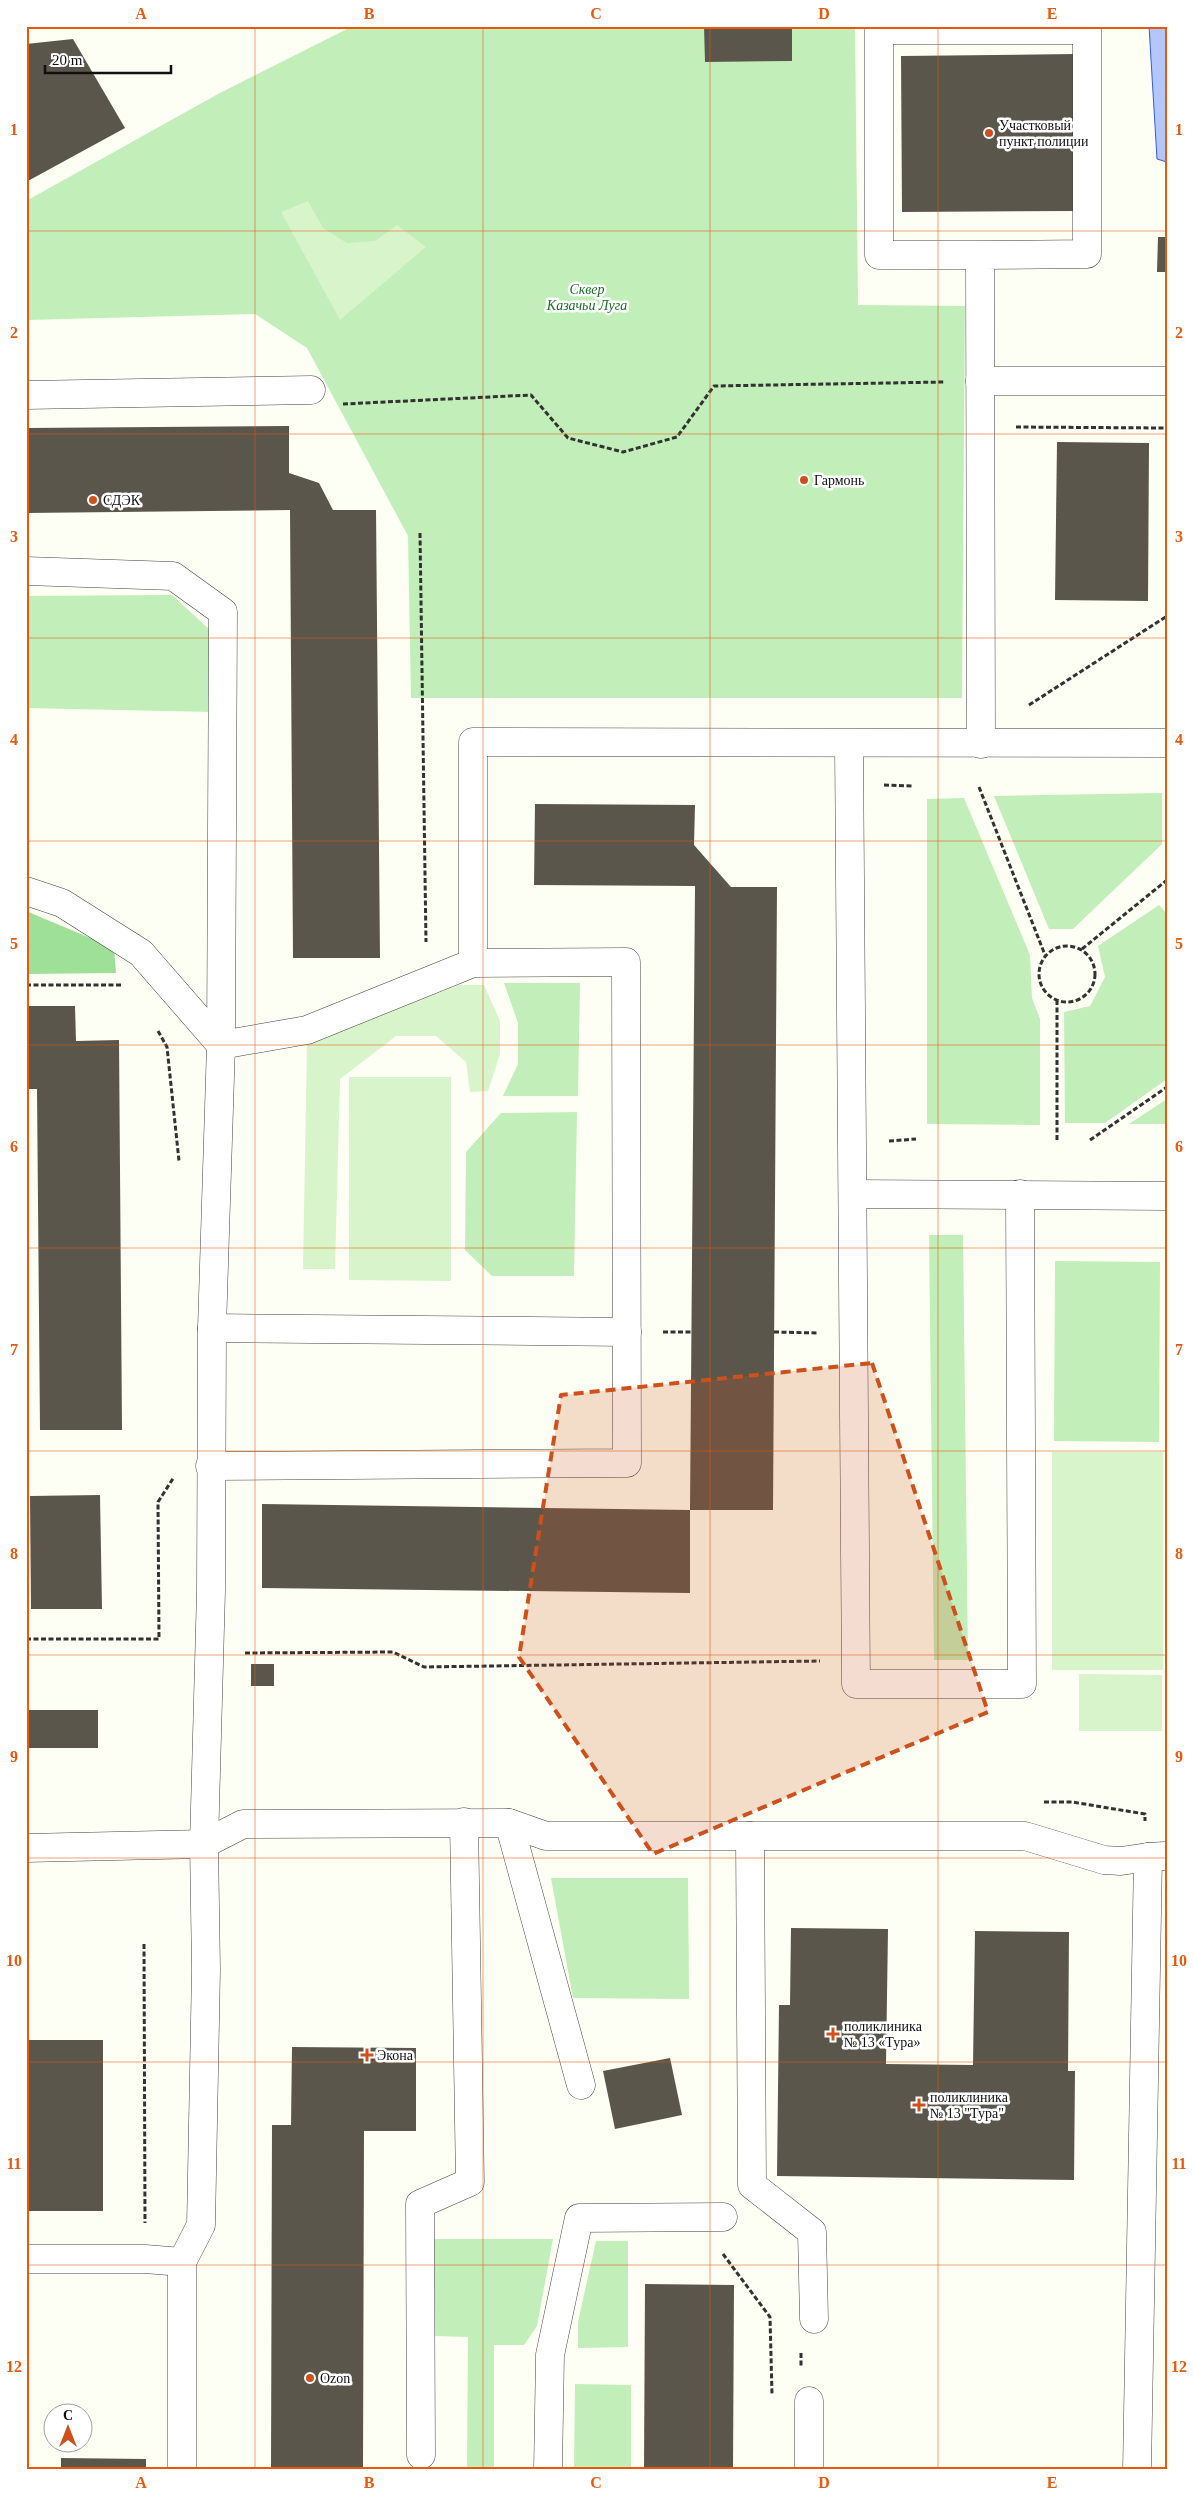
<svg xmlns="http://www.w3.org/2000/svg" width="1193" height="2496" font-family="'Times New Roman',serif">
	<rect width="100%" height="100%" fill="#fdfff4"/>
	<!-- green -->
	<g fill="#c2eeb9">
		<polygon points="353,26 855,26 858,305 965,306 962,698 411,698 408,536 307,348 255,314 26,320 26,201 218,94"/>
		<polygon points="172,595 210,630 212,712 26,708 26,596"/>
		<polygon points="1162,793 1162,844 1073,929 1049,929 994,796"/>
		<polygon points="964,798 1030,955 1032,998 1040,1019 1040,1125 927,1124 927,799"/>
		<polygon points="1159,905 1167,914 1167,1079 1105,1123 1065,1123 1064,1012 1090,1006 1105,977 1098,946"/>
		<polygon points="504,983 580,983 578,1096 503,1096 518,1064 518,1023"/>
		<polygon points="1167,1099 1167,1124 1129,1124"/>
		<polygon points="577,1112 574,1276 492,1276 465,1250 466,1152 501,1113"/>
		<polygon points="929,1235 963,1235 968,1660 934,1660"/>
		<polygon points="1055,1261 1160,1262 1159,1442 1054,1441"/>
		<polygon points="551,1878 688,1878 689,1999 573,1998"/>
		<polygon points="434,2239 553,2239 537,2326 524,2345 494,2345 494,2470 467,2470 468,2337 433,2336"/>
		<polygon points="596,2241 628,2241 628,2347 578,2348 578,2322"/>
		<polygon points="575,2384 631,2385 631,2470 574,2470"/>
	</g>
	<!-- forest -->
	<polygon fill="#9ee097" points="26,911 114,948 116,973 26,974"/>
	<!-- pitch -->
	<g fill="#d8f4cb">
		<polygon points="308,201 323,228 347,243 375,241 397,225 426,247 340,320 281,212"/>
		<polygon points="459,985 484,985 500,1021 500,1054 488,1091 470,1092 466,1062 436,1036 396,1036 340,1079 335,1269 303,1269 307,1043"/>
		<polygon points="349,1077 451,1077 451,1281 349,1280"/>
		<rect x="1052" y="1452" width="111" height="218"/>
		<polygon points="1079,1674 1162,1675 1162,1731 1079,1731"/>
	</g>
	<!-- water -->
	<polygon fill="#b3c7fb" stroke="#345dd9" points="1149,26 1167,26 1167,162 1157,159"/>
	<!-- building -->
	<g fill="#5a564b">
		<polygon points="704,26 792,26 792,61 705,62"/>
		<polygon points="73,39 125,128 26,182 26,44"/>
		<polygon points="1075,54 1076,211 902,212 901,56"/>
		<polygon points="1158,237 1167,237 1167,272 1157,272"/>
		<polygon points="289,426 289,473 319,483 333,510 376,510 380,958 293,958 290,510 26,513 26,428"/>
		<polygon points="1057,442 1149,443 1148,601 1055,600"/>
		<polygon points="535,804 695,805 694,845 731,887 777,887 773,1510 690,1510 695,886 534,885"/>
		<polygon points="26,1006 75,1006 76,1041 119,1040 122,1430 40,1430 37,1089 26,1089"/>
		<polygon points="100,1495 102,1609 31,1609 30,1496"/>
		<polygon points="262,1504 690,1510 690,1593 262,1588"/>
		<rect x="251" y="1664" width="23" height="22"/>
		<rect x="28" y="1710" width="70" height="38"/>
		<polygon points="791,1928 888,1929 886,2064 973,2065 975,1931 1069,1932 1068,2071 1075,2071 1074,2180 777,2176 779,2005 790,2005"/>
		<rect x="26" y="2040" width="77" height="171"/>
		<polygon points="292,2047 416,2048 416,2131 364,2131 363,2470 271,2470 272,2125 291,2125"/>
		<polygon points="670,2058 682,2115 615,2129 603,2071"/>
		<polygon points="645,2284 734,2285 733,2470 644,2470"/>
		<polygon points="61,2458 146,2459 146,2470 61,2470"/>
	</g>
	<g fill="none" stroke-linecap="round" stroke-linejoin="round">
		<defs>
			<g id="minor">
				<polyline points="980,255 1087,254 1087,30 879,30 879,255 980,255 981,744"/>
				<polyline points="980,381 1167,381"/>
				<polyline points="26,395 311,390"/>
				<polyline points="26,571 173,576 223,612 221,1045 307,1030 473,963 626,962 627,1463 210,1466"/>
				<polyline points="849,744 856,1684 1022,1684 1020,1194"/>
				<polyline points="26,891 62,903 141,953 221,1045 212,1328 211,1591 204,1844 206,1970 201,2225 182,2262 145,2259 26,2259"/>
				<polyline points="473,963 473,742 1167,743"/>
				<polyline points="853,1194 1167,1196"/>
				<polyline points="212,1328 627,1332"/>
				<polyline points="509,1823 581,2085"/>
				<polyline points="750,1836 752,2185 812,2232 814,2319"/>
				<polyline points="26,1848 204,1844 243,1824 509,1823 546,1836 1025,1836 1104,1860 1121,1861 1148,1857"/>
				<polyline points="182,2262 182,2470"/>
				<polyline points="809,2401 809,2470"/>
				<polyline points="421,2455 420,2204 470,2182 464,1822"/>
				<polyline points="548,2470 550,2355 579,2218 723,2217"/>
				<polyline points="1137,2470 1148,1857 1165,1856"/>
			</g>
		</defs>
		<!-- minor casing -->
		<use href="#minor" stroke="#434343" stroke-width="29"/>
		<!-- path -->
		<g stroke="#323232" stroke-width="3" stroke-dasharray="5 2.5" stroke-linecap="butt">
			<polyline points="343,404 531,395 568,438 623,452 677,437 714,386 944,382"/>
			<polyline points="1016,427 1167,428"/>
			<polyline points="420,533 426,942"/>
			<polyline points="1029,705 1167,616"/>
			<polyline points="884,785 914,786"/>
			<polyline points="979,787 1045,955"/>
			<circle cx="1067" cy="974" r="28"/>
			<polyline points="1082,949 1167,880"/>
			<polyline points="26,985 121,985"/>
			<polyline points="158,1031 167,1047 179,1161"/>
			<polyline points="1057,1140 1057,1001"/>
			<polyline points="1090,1140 1167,1087"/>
			<polyline points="889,1141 916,1139"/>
			<polyline points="663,1332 691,1332"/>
			<polyline points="774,1332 818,1333"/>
			<polyline points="26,1639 159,1639 158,1502 174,1477"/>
			<polyline points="245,1653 393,1652 424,1667 820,1661"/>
			<polyline points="1044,1802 1072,1802 1145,1814 1145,1821"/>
			<polyline points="144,1944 145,2223"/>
			<polyline points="723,2254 770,2317 772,2394"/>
			<polyline points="801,2353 801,2367"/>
		</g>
		<!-- minor -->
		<use href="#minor" stroke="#fff" stroke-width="28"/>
	</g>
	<!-- marked area -->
	<path fill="#ce511b" fill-opacity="0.2" stroke="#ce511b" stroke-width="4" stroke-dasharray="10 6" stroke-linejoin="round" d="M872,1363L988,1712L653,1854L519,1657L561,1395Z"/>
	<!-- grid -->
	<path fill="none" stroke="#e8590c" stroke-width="1" stroke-opacity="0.55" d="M255,26V2470M483,26V2470M710,26V2470M938,26V2470M26,231H1167M26,434H1167M26,638H1167M26,841H1167M26,1045H1167M26,1248H1167M26,1451H1167M26,1655H1167M26,1858H1167M26,2062H1167M26,2265H1167"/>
	<!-- markers -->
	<g fill="#ce511b" stroke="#fff" stroke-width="2">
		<circle cx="989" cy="133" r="5"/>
		<circle cx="804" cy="480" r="5"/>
		<circle cx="93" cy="500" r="5"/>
		<path d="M830.5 2026.5h5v5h5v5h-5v5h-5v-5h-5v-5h5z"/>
		<path d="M364.5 2047.5h5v5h5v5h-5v5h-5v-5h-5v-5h5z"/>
		<path d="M916.5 2097.5h5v5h5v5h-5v5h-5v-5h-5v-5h5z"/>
		<circle cx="310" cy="2378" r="5"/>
	</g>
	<g text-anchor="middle" stroke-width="5" stroke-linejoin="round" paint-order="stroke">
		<!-- poi labels -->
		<g font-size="14" fill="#101010" stroke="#fff" text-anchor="start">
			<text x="999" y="130">Участковый<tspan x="999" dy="16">пункт полиции</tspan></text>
			<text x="814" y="485">Гармонь</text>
			<text x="103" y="505">СДЭК</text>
			<text x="844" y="2031">поликлиника<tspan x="844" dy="16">№ 13 «Тура»</tspan></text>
			<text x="377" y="2060">Экона</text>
			<text x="930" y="2102">поликлиника<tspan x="930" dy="16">№ 13 "Тура"</tspan></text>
			<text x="320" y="2383">Ozon</text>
		</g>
		<!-- park labels -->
		<g font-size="14" font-style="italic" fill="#196f26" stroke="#fff">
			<text x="587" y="294">Сквер<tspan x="587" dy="16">Казачьи Луга</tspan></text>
		</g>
	</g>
	<!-- border -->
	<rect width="1193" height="2496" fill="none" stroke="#ffffff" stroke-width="55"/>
	<!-- north arrow -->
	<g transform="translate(68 2428)"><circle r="24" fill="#ffffff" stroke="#9f9f9f"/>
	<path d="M0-4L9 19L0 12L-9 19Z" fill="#ce511b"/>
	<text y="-8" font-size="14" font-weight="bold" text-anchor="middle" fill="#101010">С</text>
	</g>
	<!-- scale -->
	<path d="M45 65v8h126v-8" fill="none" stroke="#101010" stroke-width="2.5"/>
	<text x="52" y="65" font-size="15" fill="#101010" stroke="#ffffff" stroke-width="4" paint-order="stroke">20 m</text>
	<rect x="28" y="28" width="1138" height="2440" fill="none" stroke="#e8590c" stroke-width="2"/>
	<g font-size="16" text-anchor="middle" font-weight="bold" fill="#e8590c">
		<text x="141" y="19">A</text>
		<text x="369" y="19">B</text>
		<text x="596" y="19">C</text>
		<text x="824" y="19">D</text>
		<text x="1052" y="19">E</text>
		<text x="14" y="135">1</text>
		<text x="1179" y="135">1</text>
		<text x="14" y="338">2</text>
		<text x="1179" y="338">2</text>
		<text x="14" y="542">3</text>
		<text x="1179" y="542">3</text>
		<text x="14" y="745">4</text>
		<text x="1179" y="745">4</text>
		<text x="14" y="949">5</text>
		<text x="1179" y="949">5</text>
		<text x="14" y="1152">6</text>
		<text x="1179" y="1152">6</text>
		<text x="14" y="1355">7</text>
		<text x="1179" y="1355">7</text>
		<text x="14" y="1559">8</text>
		<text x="1179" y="1559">8</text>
		<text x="14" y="1762">9</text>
		<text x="1179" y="1762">9</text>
		<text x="14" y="1966">10</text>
		<text x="1179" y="1966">10</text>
		<text x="14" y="2169">11</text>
		<text x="1179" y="2169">11</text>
		<text x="14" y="2372">12</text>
		<text x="1179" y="2372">12</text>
		<text x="141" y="2488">A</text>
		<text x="369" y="2488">B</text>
		<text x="596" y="2488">C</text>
		<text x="824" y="2488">D</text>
		<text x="1052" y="2488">E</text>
	</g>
</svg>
